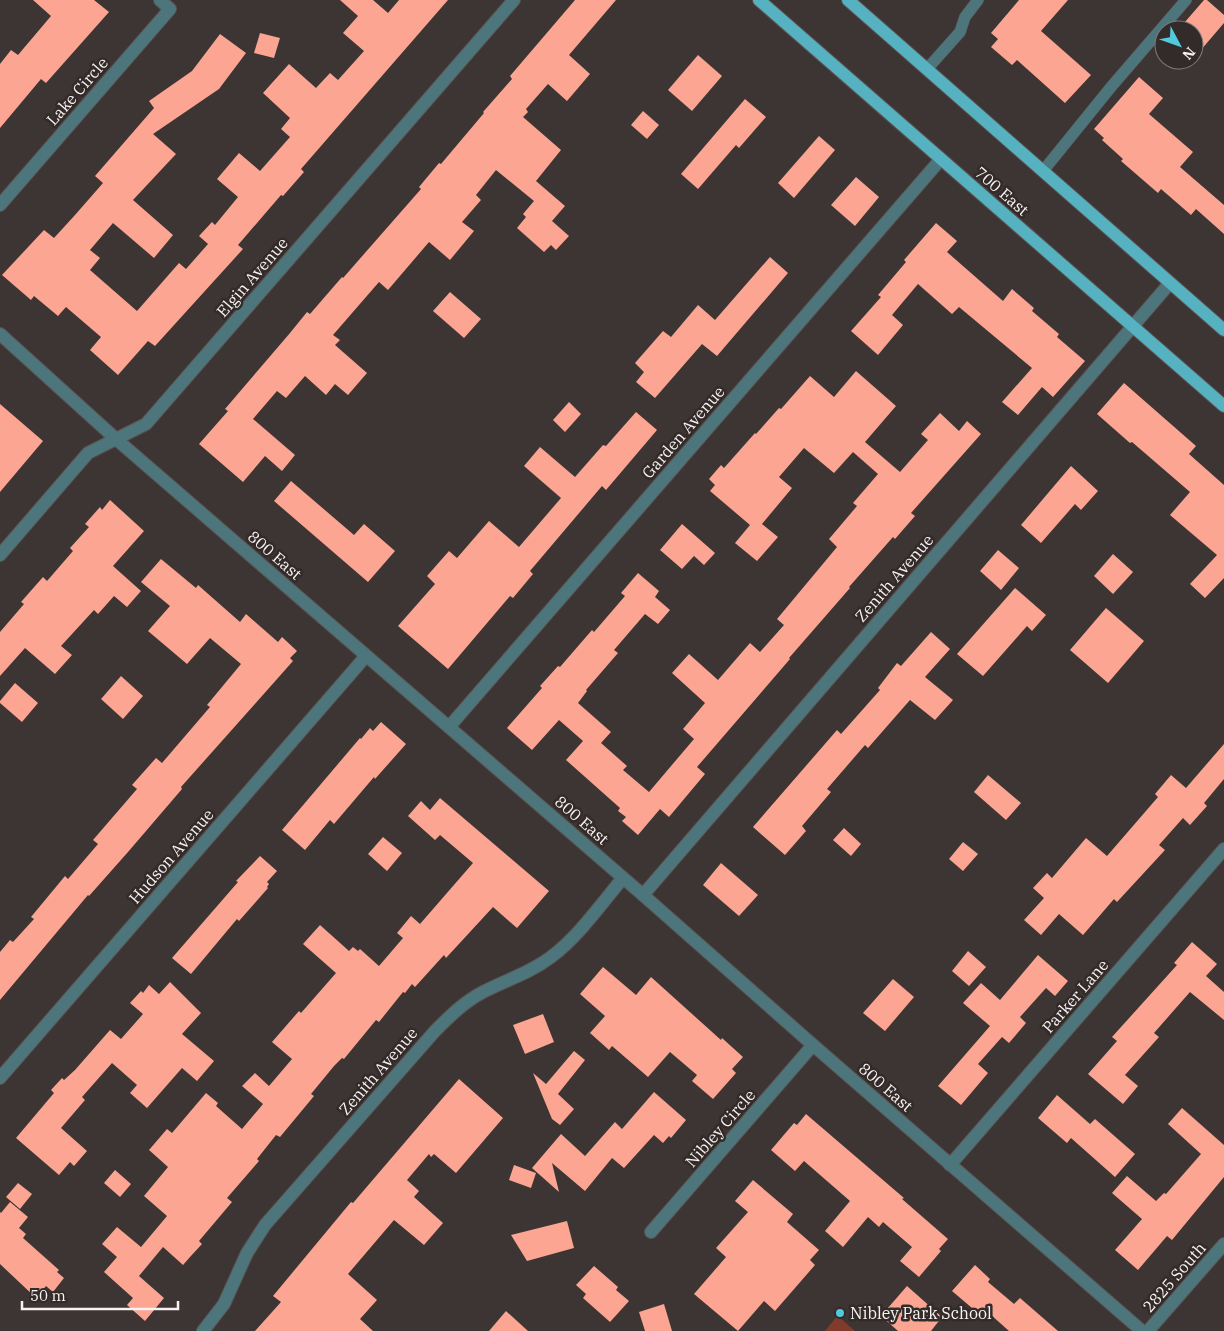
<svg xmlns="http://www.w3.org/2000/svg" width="1224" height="1331" font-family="'IBM Plex Serif',serif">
	<rect width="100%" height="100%" fill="#3d3533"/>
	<!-- green -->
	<polygon fill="#813b2c" points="837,1316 838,1316 855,1331 825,1331"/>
	<!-- building -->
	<g fill="#fba592">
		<polygon points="33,0 94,0 109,12 46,83 41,79 0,128 0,64 11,50 18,55 51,16"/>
		<polygon points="340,0 373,0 388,13 399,0 448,0 301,169 304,172 283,196 281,195 238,245 243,249 155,346 148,341 118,375 90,350 101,337 66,307 58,316 34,296 31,300 2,275 44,230 54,238 75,215 103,183 95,176 154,108 149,101 192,71 220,34 246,53 219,89 153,134 176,154 133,200 173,235 154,258 113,223 90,250 100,258 90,270 137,311 179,263 186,269 208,244 199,236 212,222 215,225 238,197 217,179 239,153 260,171 290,137 281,129 290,118 263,93 289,64 316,88 330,73 338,80 364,51 343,33 358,16"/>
		<polygon points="575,0 616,0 569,55 590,74 567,101 548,84 526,109 528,112 523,117 561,150 536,181 565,206 552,221 569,236 556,250 551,245 544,252 517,228 526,217 523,214 534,201 496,170 476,195 481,200 462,222 474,231 450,260 429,242 388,290 379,282 333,335 340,340 335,345 367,373 348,395 335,384 326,395 305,376 286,398 277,391 253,419 295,455 282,471 265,456 243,482 199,444 228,411 225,409 290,333 307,312 310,314 342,277 343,278 421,189 419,187 439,163 441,164 484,113 483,112 512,79 510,76"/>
		<polygon points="1019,0 1068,0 1041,31 1091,75 1065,103 1017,60 1012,65 991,47 998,39 991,33"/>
		<polygon points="1204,0 1207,0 1224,15 1224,23 1194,58 1194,30 1178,30"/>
		<polygon points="260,33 280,38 274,58 254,53"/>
		<polygon points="698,55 722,76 692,111 668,90"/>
		<polygon points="1139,77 1163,98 1149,114 1193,152 1180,167 1224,205 1224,234 1196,209 1191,215 1161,189 1158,193 1121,161 1123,159 1102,140 1104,138 1094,129"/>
		<polygon points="745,99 766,117 739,148 736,145 698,189 681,174"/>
		<polygon points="643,111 659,125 647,139 631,125"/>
		<polygon points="819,136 835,150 794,198 778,183"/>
		<polygon points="856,177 879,197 855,226 831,205"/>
		<polygon points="936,223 957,241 947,252 1003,301 1012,289 1034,308 1032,311 1059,334 1057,337 1085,361 1053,397 1042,387 1018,415 1002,402 1032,368 959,307 952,314 918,284 892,315 903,325 878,355 851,331 881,297 878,295 906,262 904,260"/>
		<polygon points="770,257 788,273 717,356 702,344 655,398 636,382 644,372 635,363 663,331 671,337 698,305 715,320"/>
		<polygon points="450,292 481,319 464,338 433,311"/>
		<polygon points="856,371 896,406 865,442 900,472 928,440 921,434 940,413 959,431 967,421 981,434 911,513 915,516 895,539 893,537 849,587 850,588 789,658 790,659 697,767 705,774 669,817 660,809 638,835 622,821 626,817 618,811 620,808 566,760 583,741 559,720 532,750 507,728 542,688 540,686 558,666 560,667 592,630 594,632 625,596 621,593 638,573 659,591 655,597 670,610 658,624 645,614 614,650 618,653 586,690 587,691 578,703 611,732 601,743 627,766 623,770 649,792 694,739 683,729 705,703 672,673 689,654 718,680 750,643 760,652 784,625 777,619 837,547 829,539 857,506 853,503 878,474 853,452 834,473 804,448 779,477 792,488 762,524 778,537 757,561 735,543 750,525 710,491 715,485 709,479 721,465 724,468 755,433 756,434 779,408 781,409 810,376 834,397"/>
		<polygon points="1124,383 1196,446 1189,454 1224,485 1224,578 1205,598 1190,584 1217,555 1170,515 1190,492 1132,442 1130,443 1097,414"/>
		<polygon points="569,402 581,414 565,432 553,420"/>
		<polygon points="0,404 43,441 0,492"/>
		<polygon points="636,412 657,430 606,490 602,486 530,571 533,574 513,598 510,596 448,669 398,626 435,584 427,576 449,551 457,558 489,521 519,547 561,498 524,466 540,447 575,477 603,445 606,446"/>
		<polygon points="1071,466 1098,491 1081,510 1075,504 1041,543 1021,525"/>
		<polygon points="291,481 354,535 364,524 395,551 368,582 274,501"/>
		<polygon points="110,500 144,531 113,566 141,591 127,607 114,596 98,614 94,610 61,646 72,655 55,674 25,648 0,676 0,632 24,604 21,602 43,577 47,581 73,551 70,548 89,527 85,524 100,507 102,510"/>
		<polygon points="682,524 715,553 704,565 694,556 682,569 660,550"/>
		<polygon points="998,550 1019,568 1001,590 980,571"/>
		<polygon points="1113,554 1133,572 1113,594 1094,576"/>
		<polygon points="161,559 196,588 198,585 240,622 246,614 278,642 282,637 297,651 290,658 293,661 181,787 182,789 128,852 89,896 88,895 0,1000 0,952 10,940 13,942 34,919 31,917 65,876 68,879 98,844 93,840 137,789 132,785 156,758 162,763 210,707 207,705 241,664 210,638 187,664 148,631 170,606 141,582"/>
		<polygon points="1015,588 1046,615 1032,631 1027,626 983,676 957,654"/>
		<polygon points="1106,608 1144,641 1108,683 1070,650"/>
		<polygon points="931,632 950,649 925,677 953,700 935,720 910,700 868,748 865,745 827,789 831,792 802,826 806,831 785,855 753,827 837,730 841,734 880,690 878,688 897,663 901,666"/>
		<polygon points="121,676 143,696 123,719 101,699"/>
		<polygon points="15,683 38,703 22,722 0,703 0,701"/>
		<polygon points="381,722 406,744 375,779 374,777 334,824 330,820 305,850 282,830 360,738 361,739 370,728 373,731"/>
		<polygon points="1224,744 1224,779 1204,803 1207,806 1190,825 1183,818 1159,845 1165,850 1117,902 1114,899 1083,935 1059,914 1041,935 1024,920 1044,898 1033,888 1047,873 1052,878 1086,838 1107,856 1158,797 1155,794 1171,775 1186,788"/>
		<polygon points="988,775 1021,803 1006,820 974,792"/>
		<polygon points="440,798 549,891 517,928 493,907 446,958 444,955 415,987 412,984 405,993 403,992 379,1022 376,1020 344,1059 342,1058 334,1066 311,1094 314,1096 280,1137 276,1135 257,1159 259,1161 227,1198 232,1202 199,1241 202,1244 190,1257 183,1265 163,1247 139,1276 164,1298 145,1321 127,1305 133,1298 104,1272 117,1257 102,1244 117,1227 141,1247 167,1216 144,1196 168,1167 149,1150 167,1129 172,1133 206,1093 218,1103 216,1106 242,1129 263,1104 242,1086 255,1073 269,1086 292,1059 272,1042 299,1011 301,1013 336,973 303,944 320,925 349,951 353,947 358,951 360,949 379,966 403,938 397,933 411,916 420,924 473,863 440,835 435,840 408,816 421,801 430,810"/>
		<polygon points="844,828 861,844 851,856 833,840"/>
		<polygon points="383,837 402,853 387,871 368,854"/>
		<polygon points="963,842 978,854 963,871 949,859"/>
		<polygon points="260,856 277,871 267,882 269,884 267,887 268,888 239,921 237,919 191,974 172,958 238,882 236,881"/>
		<polygon points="721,863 758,895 739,916 703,885"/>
		<polygon points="1192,942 1217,964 1206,976 1224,992 1224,1020 1190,992 1154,1033 1159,1037 1125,1075 1138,1086 1123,1104 1088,1074 1117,1041 1112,1037 1177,965 1174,963"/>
		<polygon points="968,951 986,967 969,986 952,971"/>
		<polygon points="1038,955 1068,981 1055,996 1046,988 1020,1017 1026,1023 1009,1043 1002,1037 978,1064 988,1073 961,1105 938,1086 990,1026 963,1003 981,983 1000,1000"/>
		<polygon points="603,967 636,995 651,977 721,1040 722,1038 743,1057 732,1069 736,1073 713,1099 692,1081 697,1075 670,1052 648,1077 612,1046 609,1050 590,1033 605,1016 580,994"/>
		<polygon points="893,979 914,997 885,1031 863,1013"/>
		<polygon points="170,982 201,1013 182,1034 214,1061 197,1081 182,1068 147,1108 130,1093 137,1085 112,1063 82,1097 85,1100 61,1128 87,1151 74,1166 70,1162 59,1175 16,1138 54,1093 51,1090 62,1078 64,1080 75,1070 110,1030 121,1039 143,1014 130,1003 141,991 143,993 149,985 159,994"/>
		<polygon points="543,1014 554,1042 525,1054 513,1025"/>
		<polygon points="574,1051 585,1060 558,1094 574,1109 560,1125 552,1119 533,1073 546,1084"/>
		<polygon points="459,1079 503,1118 456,1173 434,1154 431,1157 429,1154 407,1180 419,1191 414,1197 443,1223 424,1245 394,1220 348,1274 377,1300 360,1319 373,1331 255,1331 281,1302 273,1296 351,1202 353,1203"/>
		<polygon points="654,1092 686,1120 671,1138 669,1136 663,1143 654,1135 624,1168 612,1158 585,1191 552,1163 559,1192 532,1168 561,1134 585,1156 615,1122 622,1129"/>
		<polygon points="1057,1095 1090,1124 1095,1119 1135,1154 1115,1177 1071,1138 1067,1143 1038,1118"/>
		<polygon points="1182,1108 1224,1145 1224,1177 1172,1240 1167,1236 1138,1270 1115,1250 1142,1219 1112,1193 1127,1176 1156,1201 1164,1193 1166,1194 1201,1154 1168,1124"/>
		<polygon points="806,1114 904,1198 902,1199 948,1239 939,1249 941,1251 919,1277 900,1261 912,1247 883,1222 879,1227 868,1217 843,1247 825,1231 850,1201 804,1161 795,1171 771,1150 794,1123 797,1125"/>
		<polygon points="514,1165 536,1173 531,1188 509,1180"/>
		<polygon points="115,1170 131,1184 120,1197 104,1183"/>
		<polygon points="753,1180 793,1214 787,1222 819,1250 810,1260 815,1265 775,1311 764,1301 738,1331 694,1294 726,1257 716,1248 748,1212 735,1201"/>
		<polygon points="18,1183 32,1194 20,1209 6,1197"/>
		<polygon points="10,1202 28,1217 19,1228 26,1234 23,1238 59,1270 57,1272 64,1278 53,1292 46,1286 36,1298 0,1264 0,1212 1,1213"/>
		<polygon points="567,1221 574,1248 527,1261 511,1235"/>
		<polygon points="975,1265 990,1279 988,1282 1014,1304 1020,1298 1058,1331 1009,1331 990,1314 985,1319 952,1291"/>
		<polygon points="594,1266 618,1287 616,1290 629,1301 610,1322 583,1298 586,1294 576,1285"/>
		<polygon points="907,1286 942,1317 931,1331 898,1331 881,1316"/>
		<polygon points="664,1304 672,1331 645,1331 639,1312"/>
		<polygon points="506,1311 528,1331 489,1331"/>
	</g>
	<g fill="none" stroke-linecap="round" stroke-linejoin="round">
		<defs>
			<g id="service">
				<polyline points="927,69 960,32 965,17 978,0"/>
				<polyline points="1043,171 1111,87 1186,0"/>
			</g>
			<g id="minor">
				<polyline points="0,205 170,9 160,0"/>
				<polyline points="0,334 116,439 643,895 813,1045 1142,1331"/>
				<polyline points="0,555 88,453 146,424 514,0"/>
				<polyline points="449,727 941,159"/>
				<polyline points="643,895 1170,283"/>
				<polyline points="0,1078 366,656"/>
				<polyline points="950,1165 1224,849"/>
				<polyline points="651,1232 813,1045"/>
				<path d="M203,1331L224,1304L247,1253L265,1225L435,1031C450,1016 464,1002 483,992C506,980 530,973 551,957C579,936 601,904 623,878"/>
				<polyline points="1148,1331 1224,1244"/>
			</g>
			<g id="primary">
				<polyline points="759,0 1224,406"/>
				<polyline points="848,0 1224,330"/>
			</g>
		</defs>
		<!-- service casing -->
		<use href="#service" stroke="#5b5352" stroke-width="12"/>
		<!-- minor casing -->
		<use href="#minor" stroke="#5b5352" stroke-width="14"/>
		<!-- primary casing -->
		<use href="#primary" stroke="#5b5352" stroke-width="14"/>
		<!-- service -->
		<use href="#service" stroke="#4c767c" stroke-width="11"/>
		<!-- minor -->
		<use href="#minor" stroke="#4c767c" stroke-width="12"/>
		<!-- primary -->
		<use href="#primary" stroke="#56b2c0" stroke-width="12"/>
	</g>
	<!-- markers -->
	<circle fill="#53cadc" stroke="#322b29" stroke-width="2" cx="840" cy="1313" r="5"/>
	<g text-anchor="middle" stroke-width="5" stroke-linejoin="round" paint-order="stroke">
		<!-- street labels -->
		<g font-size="16" fill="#f8f3f2" stroke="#322b29">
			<text transform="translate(77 91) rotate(-49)" y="6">Lake Circle</text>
			<text transform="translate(1002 191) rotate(41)" y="6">700 East</text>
			<text transform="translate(252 277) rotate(-49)" y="6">Elgin Avenue</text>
			<text transform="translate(683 432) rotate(-49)" y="6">Garden Avenue</text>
			<text transform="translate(275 555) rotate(41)" y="6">800 East</text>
			<text transform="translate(894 578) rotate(-49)" y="6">Zenith Avenue</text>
			<text transform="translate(582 820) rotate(41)" y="6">800 East</text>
			<text transform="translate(171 856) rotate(-49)" y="6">Hudson Avenue</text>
			<text transform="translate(1075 996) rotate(-49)" y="6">Parker Lane</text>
			<text transform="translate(378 1071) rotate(-49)" y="6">Zenith Avenue</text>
			<text transform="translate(886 1087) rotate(41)" y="6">800 East</text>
			<text transform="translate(720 1128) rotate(-49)" y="6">Nibley Circle</text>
			<text transform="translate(1174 1277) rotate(-49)" y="6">2825 South</text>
		</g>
		<!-- poi labels -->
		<g font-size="16" fill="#f8f3f2" stroke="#322b29" text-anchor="start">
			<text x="850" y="1319">Nibley Park School</text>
		</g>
	</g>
	<!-- north arrow -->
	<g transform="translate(1179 45) rotate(131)"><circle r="24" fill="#322b29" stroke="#817b79"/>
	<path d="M0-4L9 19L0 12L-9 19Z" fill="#53cadc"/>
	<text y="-8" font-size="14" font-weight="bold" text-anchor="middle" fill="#f8f3f2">N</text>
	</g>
	<!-- scale -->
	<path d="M22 1301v8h156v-8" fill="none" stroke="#f8f3f2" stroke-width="2.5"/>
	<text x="30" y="1301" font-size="15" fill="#f8f3f2" stroke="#322b29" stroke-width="4" paint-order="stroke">50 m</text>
</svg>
